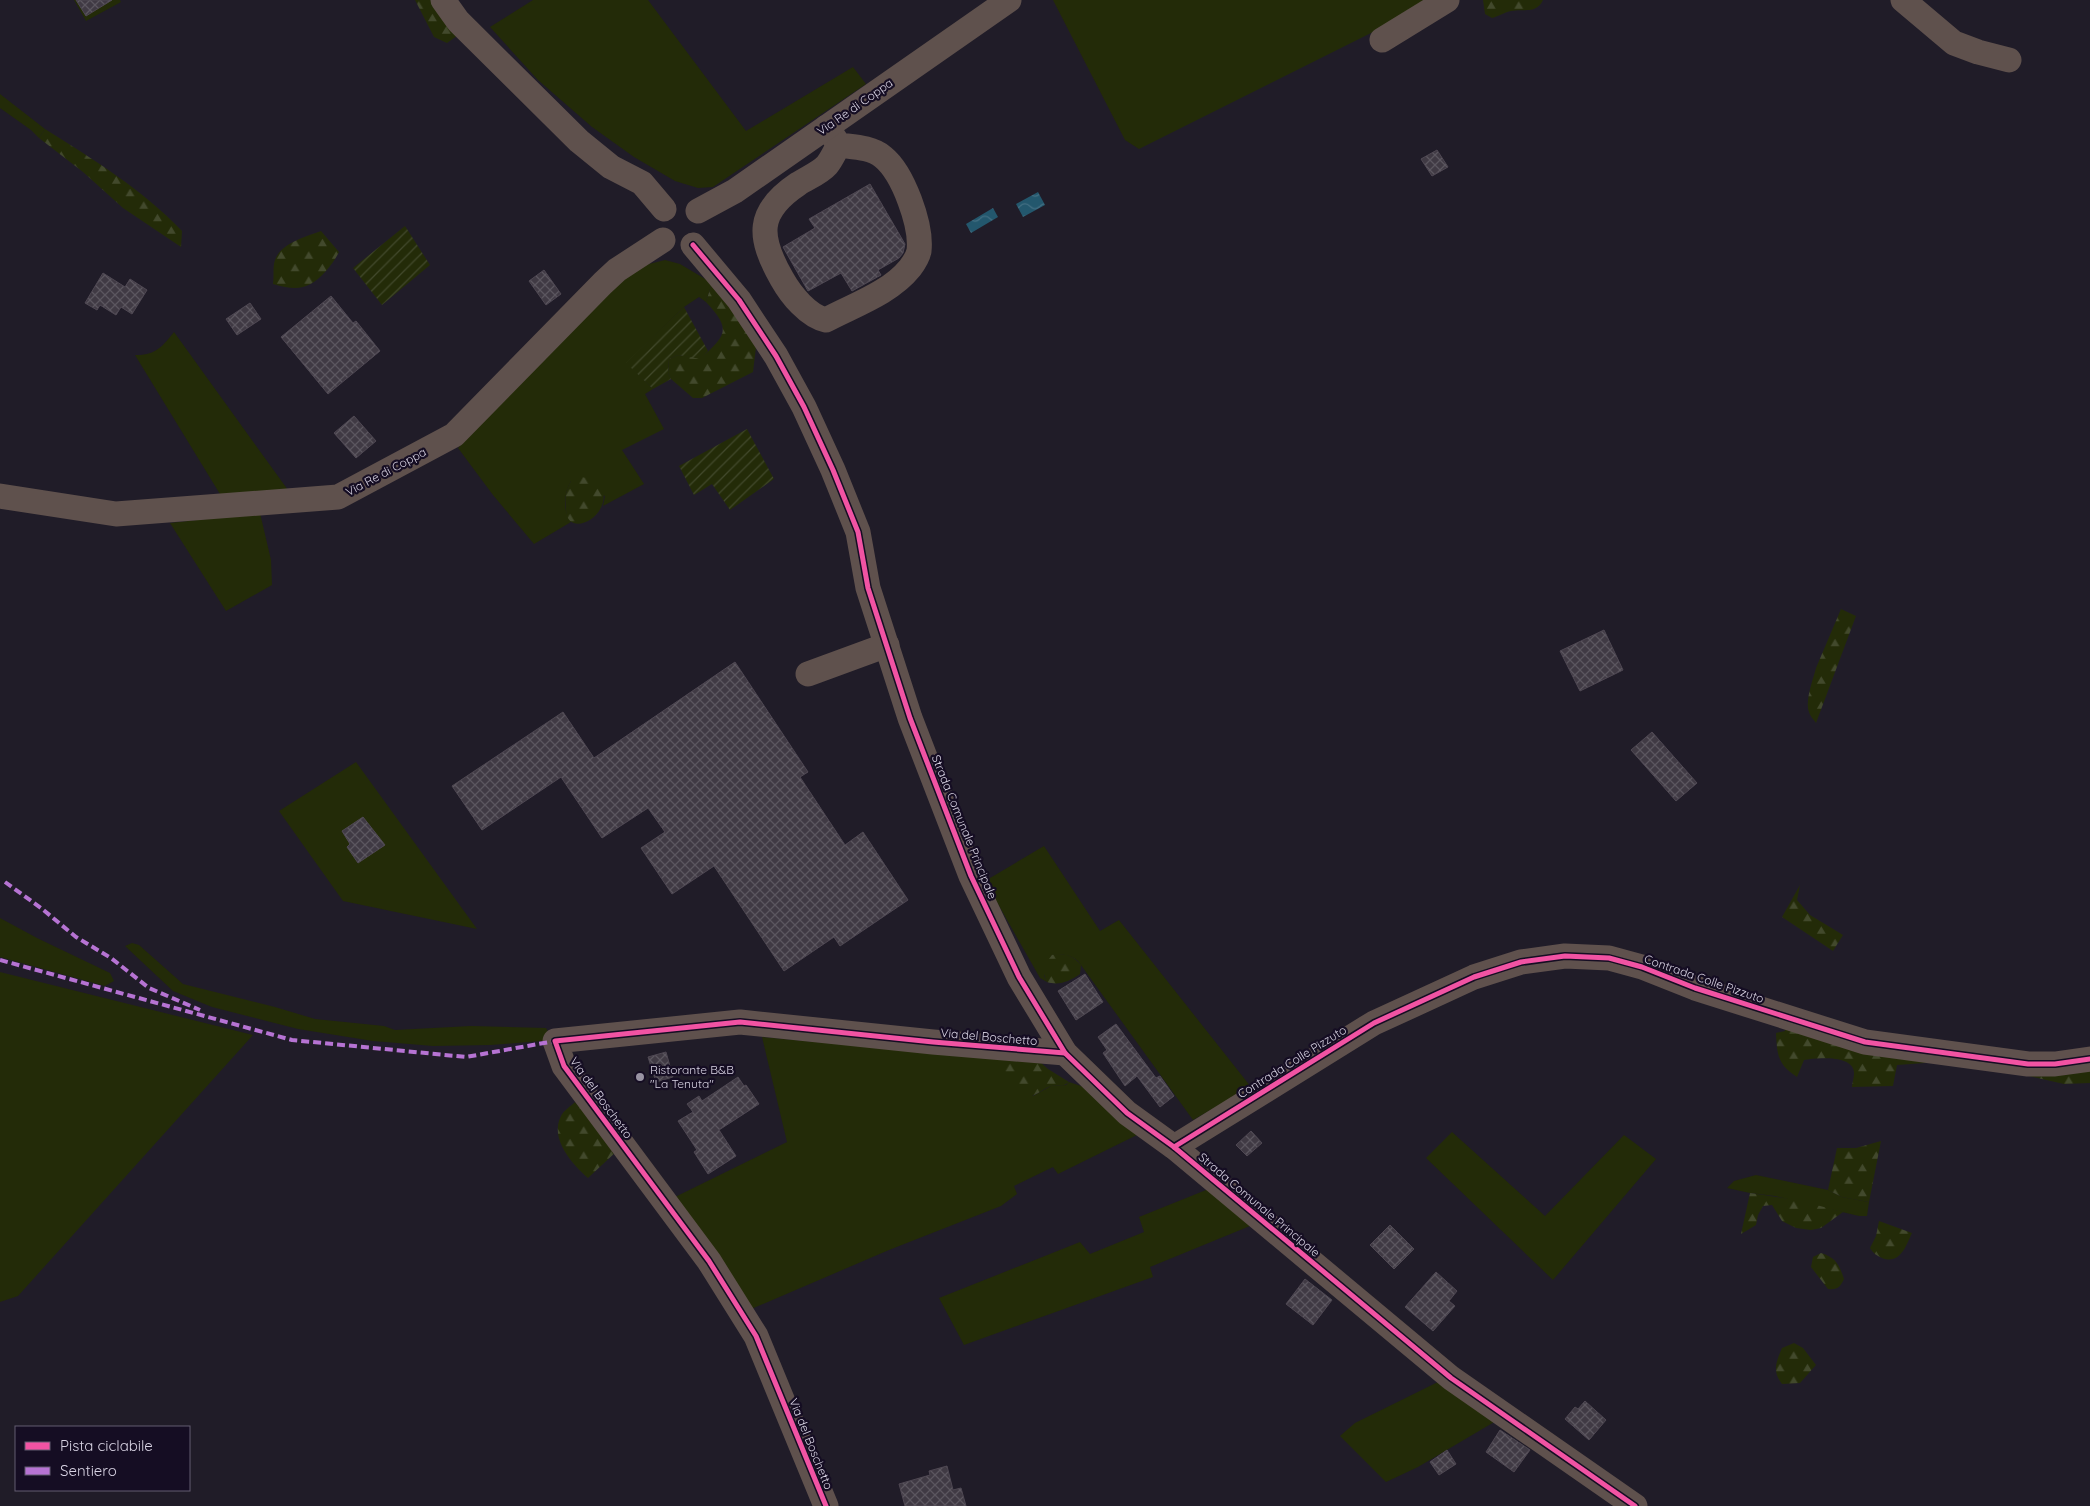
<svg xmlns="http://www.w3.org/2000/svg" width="2090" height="1506" font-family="Quicksand,sans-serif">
	<defs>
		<pattern id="forest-firs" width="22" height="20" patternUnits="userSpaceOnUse" patternTransform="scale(1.25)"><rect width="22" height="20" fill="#232b08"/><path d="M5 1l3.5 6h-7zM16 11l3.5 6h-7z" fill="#42492c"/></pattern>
		<pattern id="garden-furrows" width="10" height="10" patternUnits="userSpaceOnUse" patternTransform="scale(1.25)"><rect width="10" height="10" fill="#232b08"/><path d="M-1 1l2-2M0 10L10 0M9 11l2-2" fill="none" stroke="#42492c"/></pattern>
		<pattern id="water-waves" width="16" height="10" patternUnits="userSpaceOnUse" patternTransform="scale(1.25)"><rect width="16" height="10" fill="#23576d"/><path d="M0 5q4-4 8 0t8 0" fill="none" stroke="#426e82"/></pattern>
		<pattern id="building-cross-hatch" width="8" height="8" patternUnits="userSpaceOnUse" patternTransform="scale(1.25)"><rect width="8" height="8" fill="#403a44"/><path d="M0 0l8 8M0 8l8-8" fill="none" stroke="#5b565f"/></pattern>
	</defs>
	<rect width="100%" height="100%" fill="#201c28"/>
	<!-- grass -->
	<g fill="#232b08">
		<polygon points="74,0 120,0 121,2 86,21"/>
		<polygon points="533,0 648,0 746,131 853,67 866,84 713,187 698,188 675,181 634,157 592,127 538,80 490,27"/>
		<polygon points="1053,0 1437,0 1139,149 1125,140"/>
		<polygon points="0,94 45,129 39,138 31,130 0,108"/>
		<path d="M665,260L680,264L712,283L706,302L699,297L684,307L627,363L653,389L645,394L664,429L622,450L644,484L603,506L605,496L571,481C564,494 562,509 571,522L534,544L493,495L458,448L613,287L645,265Z"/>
		<path d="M174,332L288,490L223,499L135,355C155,356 163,346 174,332Z"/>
		<polygon points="260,513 271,560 272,585 226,611 170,523"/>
		<polygon points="356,762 477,929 343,901 279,811"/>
		<path d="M1044,846L1100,931L1119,920L1251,1087L1193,1120L1078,961C1069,954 1062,954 1052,955L1044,976L1047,982L1040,978L985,881Z"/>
		<polygon points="0,918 37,938 110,973 114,981 105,986 0,957"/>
		<polygon points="132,943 139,945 183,984 275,1007 315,1019 384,1026 395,1030 471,1026 546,1028 553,1040 491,1045 433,1046 373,1041 298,1029 212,1007 173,991 125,946"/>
		<polygon points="0,972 253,1035 18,1296 0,1302"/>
		<polygon points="762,1037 1009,1060 1033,1096 1051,1086 1066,1085 1069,1082 1087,1088 1143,1132 1058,1174 1053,1167 1014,1186 1017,1194 1001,1206 889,1250 749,1310 673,1198 787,1142"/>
		<polygon points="1452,1132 1545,1216 1624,1135 1656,1159 1553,1280 1426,1158"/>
		<polygon points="1756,1175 1828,1190 1842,1197 1869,1202 1867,1216 1859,1216 1775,1196 1750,1193 1727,1188 1734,1181"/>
		<polygon points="1211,1188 1250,1226 1150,1267 1153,1277 964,1345 939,1298 1080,1242 1090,1254 1144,1232 1139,1217"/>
		<polygon points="1446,1378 1501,1418 1418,1467 1386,1482 1340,1436 1355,1423"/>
	</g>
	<!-- forest -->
	<g fill="url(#forest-firs)">
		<polygon points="415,0 438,0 461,33 447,43 434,37"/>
		<path d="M1483,0H1543C1536,15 1523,8 1511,11C1505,12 1499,16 1492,18L1485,14Z"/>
		<path d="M45,129C94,160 142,189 182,231L181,247L123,208L83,172L39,138Z"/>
		<path d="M321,231L339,252C335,260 331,265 326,271C309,290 297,291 273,284C274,277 273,270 274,264C277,244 305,237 321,231Z"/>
		<path d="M712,283L757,339L753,372L702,398H693L671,379L668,373L669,359L678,355L701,358C726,335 732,330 706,302Z"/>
		<path d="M581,477C590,478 601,480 603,489C610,519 567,538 566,510C565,497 565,493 571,481Z"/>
		<path d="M1841,609L1856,616L1816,723C1814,720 1810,716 1809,712C1805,700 1813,680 1816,668Z"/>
		<polygon points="1800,885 1797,900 1810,915 1843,935 1833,951 1782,917"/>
		<path d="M1057,954C1068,954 1074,957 1081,965L1080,974C1070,981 1059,986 1047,982C1041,971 1045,964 1052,955Z"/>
		<path d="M1784,1023L1953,1061L1897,1065L1893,1086L1852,1087C1852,1083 1854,1078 1854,1074C1855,1054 1816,1058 1804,1060L1797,1077C1778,1065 1777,1055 1776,1033L1785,1031Z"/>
		<path d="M1009,1060L1040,1062L1048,1069L1069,1082C1064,1087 1058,1085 1051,1086C1044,1088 1040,1093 1034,1095C1016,1103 1006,1082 1004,1068Z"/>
		<polygon points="2090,1061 2090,1083 2064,1084 2029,1076"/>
		<path d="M575,1102L617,1151L588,1178C573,1165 549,1139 561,1116C563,1111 571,1106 575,1102Z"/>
		<polygon points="1881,1141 1869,1202 1842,1197 1828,1190 1837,1148 1856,1148"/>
		<polygon points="1750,1193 1797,1200 1843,1212 1821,1228 1811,1230 1796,1228 1782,1221 1772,1205 1763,1206 1758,1215 1756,1225 1741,1234"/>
		<path d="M1879,1221L1912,1233C1906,1246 1900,1265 1882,1258C1877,1256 1873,1253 1870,1248L1876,1236Z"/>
		<path d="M1821,1253C1836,1258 1839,1264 1844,1279C1840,1287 1838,1290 1828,1289L1811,1267L1813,1257Z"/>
		<path d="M1794,1343L1803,1348L1816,1365L1800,1383L1782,1384C1772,1371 1776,1362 1782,1348Z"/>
	</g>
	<!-- garden -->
	<g fill="url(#garden-furrows)">
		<polygon points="405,226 430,265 382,305 353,268"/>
		<polygon points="684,307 708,351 701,359 678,355 669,359 668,373 671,379 653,389 626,363"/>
		<polygon points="747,429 774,479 730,510 712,484 694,495 679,466"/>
	</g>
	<!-- water -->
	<g fill="url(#water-waves)">
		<polygon points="1038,192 1045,205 1023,217 1016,204"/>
		<polygon points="993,208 998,217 971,233 966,224"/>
	</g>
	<!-- building -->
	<g fill="url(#building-cross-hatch)" stroke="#4f4853">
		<polygon points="76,0 112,0 86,16"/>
		<polygon points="1437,150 1448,167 1432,176 1421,159"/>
		<polygon points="870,184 905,244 903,253 899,258 878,270 881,275 852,291 841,273 808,291 783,247 815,228 809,219"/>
		<polygon points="544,270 561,294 546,305 529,281"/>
		<polygon points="103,273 125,287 130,279 147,290 132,314 121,307 116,315 100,305 97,310 85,303"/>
		<polygon points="331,296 353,323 356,321 380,351 328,394 281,337"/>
		<polygon points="250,303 261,319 237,335 226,319"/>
		<polygon points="354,416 376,441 356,458 334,433"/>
		<polygon points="1604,630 1623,670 1580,691 1560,651"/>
		<polygon points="735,662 808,772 800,777 845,845 863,832 908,900 840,946 834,937 784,971 714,866 672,894 641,848 665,832 648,808 602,838 561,777 482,830 452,786 563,712 594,758"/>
		<polygon points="1652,732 1697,783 1676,801 1631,750"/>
		<polygon points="363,817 385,845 358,863 347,847 350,844 342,831"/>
		<polygon points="1085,974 1103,1002 1076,1020 1058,991"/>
		<polygon points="1116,1024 1156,1078 1160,1076 1174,1096 1160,1107 1137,1076 1125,1086 1103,1053 1107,1050 1098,1037"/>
		<polygon points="666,1052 673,1077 656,1082 648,1057"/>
		<polygon points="738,1077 744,1086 746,1085 759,1104 719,1130 736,1156 708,1174 694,1152 697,1150 678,1121 693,1112 687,1104 699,1096 702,1101"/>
		<polygon points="1251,1131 1262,1143 1247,1156 1236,1145"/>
		<polygon points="1390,1225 1414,1249 1394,1269 1370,1245"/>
		<polygon points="1436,1272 1457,1291 1449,1301 1455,1306 1433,1331 1405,1307"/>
		<polygon points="1305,1279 1332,1300 1313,1325 1286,1304"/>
		<polygon points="1585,1401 1606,1420 1589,1440 1565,1419 1575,1407 1578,1409"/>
		<polygon points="1500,1430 1530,1450 1514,1472 1486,1452"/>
		<polygon points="1447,1450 1456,1464 1439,1475 1430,1462"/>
		<polygon points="947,1466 953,1490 961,1488 966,1506 905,1506 899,1484 930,1475 929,1471"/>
	</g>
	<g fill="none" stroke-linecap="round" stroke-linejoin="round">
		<!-- minor -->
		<g stroke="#5f514d" stroke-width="25">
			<polyline points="443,0 458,21 579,141 611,167 642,183 664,209"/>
			<polyline points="1903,0 1954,43 1978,52 2009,60"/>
			<polyline points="1382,40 1447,0"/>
			<path d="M827,127L839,145C853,147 871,147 883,157C903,173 922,225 919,251C918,256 913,264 910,268C890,293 854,305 826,320C808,316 791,295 782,279C758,237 756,212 798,184C807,178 820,173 827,165C832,159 835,151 839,145"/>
			<polyline points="698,211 735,191 1009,0"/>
			<polyline points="693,245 739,300 776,356 804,407 833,470 858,532 868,588 910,718 971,876 1019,977 1065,1053 1127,1113 1174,1147 1451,1378 1635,1506"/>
			<polyline points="0,496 116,514 338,497 454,435 603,283 617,270 663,240"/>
			<polyline points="808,674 887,645"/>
			<polyline points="1174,1147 1374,1023 1474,977 1521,962 1565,956 1609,958 1642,967 1695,988 1865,1042 2028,1064 2055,1064 2090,1059"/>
			<polyline points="826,1506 756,1336 709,1261 564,1066 555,1041 740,1022 933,1042 1065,1053"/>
		</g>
		<!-- quiet -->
		<g stroke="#b673d3" stroke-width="4" stroke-dasharray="8 4" stroke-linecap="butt">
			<polyline points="5,882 41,908 76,937 111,958 149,988 200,1010"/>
			<polyline points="0,960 292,1040 466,1057 555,1041"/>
		</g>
		<defs>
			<g id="cycleway">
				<polyline points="693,245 739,300 776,356 804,407 833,470 858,532 868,588 910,718 971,876 1019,977 1065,1053 1127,1113 1174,1147 1451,1378 1635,1506"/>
				<polyline points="1174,1147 1374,1023 1474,977 1521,962 1565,956 1609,958 1642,967 1695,988 1865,1042 2028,1064 2055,1064 2090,1059"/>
				<polyline points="826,1506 756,1336 709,1261 564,1066 555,1041 740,1022 933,1042 1065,1053"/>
			</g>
		</defs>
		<!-- cycleway casing -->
		<use href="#cycleway" stroke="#150d23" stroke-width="8"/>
		<!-- cycleway -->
		<use href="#cycleway" stroke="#f153a3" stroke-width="5"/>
	</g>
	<!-- markers -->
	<circle fill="#9893a2" stroke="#150d23" stroke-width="2" cx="640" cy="1077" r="5"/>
	<g text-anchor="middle" stroke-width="4.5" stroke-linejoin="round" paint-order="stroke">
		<!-- street labels -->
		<g font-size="12" fill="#d8d3e3" stroke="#150d23">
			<text transform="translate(855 107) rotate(-35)" y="4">Via Re di Coppa</text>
			<text transform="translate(386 472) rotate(-28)" y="4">Via Re di Coppa</text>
			<text transform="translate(964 827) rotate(68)" y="4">Strada Comunale Principale</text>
			<text transform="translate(1704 979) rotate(19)" y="4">Contrada Colle Pizzuto</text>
			<text transform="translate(989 1037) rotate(5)" y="4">Via del Boschetto</text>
			<text transform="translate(1292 1062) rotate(-32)" y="4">Contrada Colle Pizzuto</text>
			<text transform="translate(601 1098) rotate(54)" y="4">Via del Boschetto</text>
			<text transform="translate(1259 1205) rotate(40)" y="4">Strada Comunale Principale</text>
			<text transform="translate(811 1444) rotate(68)" y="4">Via del Boschetto</text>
		</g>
		<!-- poi labels -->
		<g font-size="12" fill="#d8d3e3" stroke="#150d23" text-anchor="start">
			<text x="650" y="1074">Ristorante B&amp;B<tspan x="650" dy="14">"La Tenuta"</tspan></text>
		</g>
	</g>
	<!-- legend -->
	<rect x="15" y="1426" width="175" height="65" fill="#150d23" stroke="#635c70"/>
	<rect x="25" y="1442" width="25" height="8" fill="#f153a3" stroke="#635c70"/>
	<text x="60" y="1451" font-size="15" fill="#d8d3e3">Pista ciclabile</text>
	<rect x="25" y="1467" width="25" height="8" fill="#b673d3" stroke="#635c70"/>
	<text x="60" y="1476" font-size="15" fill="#d8d3e3">Sentiero</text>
</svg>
